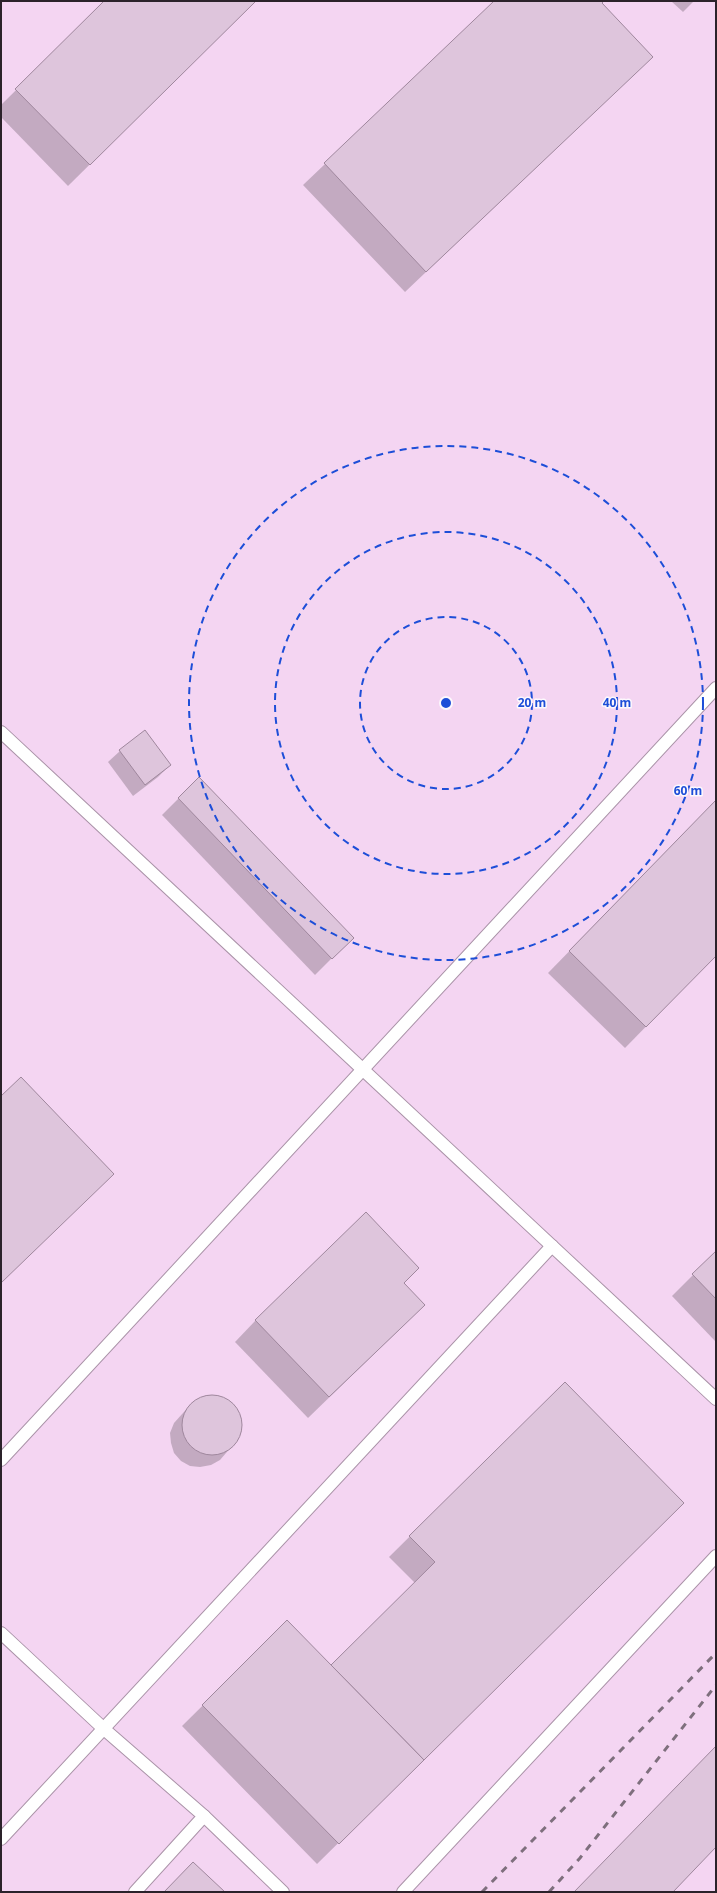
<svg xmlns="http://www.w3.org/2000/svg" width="717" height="1893" font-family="'Noto Sans',sans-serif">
	<rect width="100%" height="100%" fill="#fde4fb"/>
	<!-- built -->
	<rect fill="#f4d5f2" x="1" y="1" width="715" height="1891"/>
	<!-- shadow -->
	<g fill="#0003">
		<polygon points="106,1 255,1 68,186 1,117 1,105"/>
		<polygon points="496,1 603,1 601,3 630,78 405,292 303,185"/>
		<polygon points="671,1 694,1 683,12"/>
		<polygon points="120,751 170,765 158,777 133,796 108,762"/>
		<polygon points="179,798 335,955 315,975 162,815"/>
		<polygon points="716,801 716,955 625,1048 548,973"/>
		<polygon points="716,1252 716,1342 672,1296"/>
		<polygon points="403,1283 403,1326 308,1418 235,1342 256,1320"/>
		<polygon points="565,1383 683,1503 317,1864 182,1726 287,1622 331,1666 415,1583 389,1557"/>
		<polygon points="211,1395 221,1397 230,1402 237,1409 241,1419 241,1429 238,1439 220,1460 211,1465 200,1467 190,1466 181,1461 174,1453 171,1443 170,1433 174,1423 192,1403 201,1398"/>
	</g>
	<!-- building -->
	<g fill="#dec5dc" stroke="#9f879d">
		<polygon points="104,1 256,1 90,165 15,89"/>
		<polygon points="494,1 604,1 602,3 653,57 426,272 324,163"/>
		<polygon points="145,730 171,765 145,785 119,750"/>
		<polygon points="199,777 354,938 332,959 178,798"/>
		<polygon points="716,800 716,956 646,1027 569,951"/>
		<polygon points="21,1077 114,1174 1,1283 1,1096"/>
		<polygon points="366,1212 419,1268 404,1283 425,1305 329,1397 255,1320"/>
		<polygon points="716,1251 716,1299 692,1274"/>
		<polygon points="565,1382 684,1503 424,1760 331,1665 435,1562 409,1536"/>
		<circle cx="212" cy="1425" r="30"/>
		<polygon points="287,1620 424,1760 339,1844 202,1705"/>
		<polygon points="716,1746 716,1847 673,1892 574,1892"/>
		<polygon points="193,1862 225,1892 164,1892"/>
	</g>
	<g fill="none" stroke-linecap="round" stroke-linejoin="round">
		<defs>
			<g id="service">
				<polyline points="1,732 716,1399"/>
				<polyline points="1,1460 716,688"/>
				<polyline points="1,1633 104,1729 204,1816 135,1892"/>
				<polyline points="204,1816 283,1892"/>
				<polyline points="1,1839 552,1246"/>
				<polyline points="403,1892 716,1556"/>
			</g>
		</defs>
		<!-- service casing -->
		<use href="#service" stroke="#aa93a8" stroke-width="14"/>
		<!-- service -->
		<use href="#service" stroke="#fff" stroke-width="12"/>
		<!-- rail -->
		<g stroke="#7e6f7d" stroke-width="3" stroke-dasharray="7 7" stroke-linecap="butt">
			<polyline points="482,1892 716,1653"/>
			<polyline points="549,1892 580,1858 716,1685"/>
		</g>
	</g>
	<!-- distance rings -->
	<g fill="none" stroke="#1d4ed8" stroke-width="2" stroke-dasharray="7 5">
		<circle cx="446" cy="703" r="86"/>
		<circle cx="446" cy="703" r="171"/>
		<circle cx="446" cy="703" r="257"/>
	</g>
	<circle cx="446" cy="703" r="6" fill="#1d4ed8" stroke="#fdf8fd" stroke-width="2"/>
	<g font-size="12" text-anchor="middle" font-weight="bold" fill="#1d4ed8" stroke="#fdf8fd" stroke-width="3" stroke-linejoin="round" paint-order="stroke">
		<text x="532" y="707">20 m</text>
		<text x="617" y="707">40 m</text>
		<text x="688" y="795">60 m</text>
	</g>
	<!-- border -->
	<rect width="717" height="1893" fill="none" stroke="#2b222a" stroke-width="4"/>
</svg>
